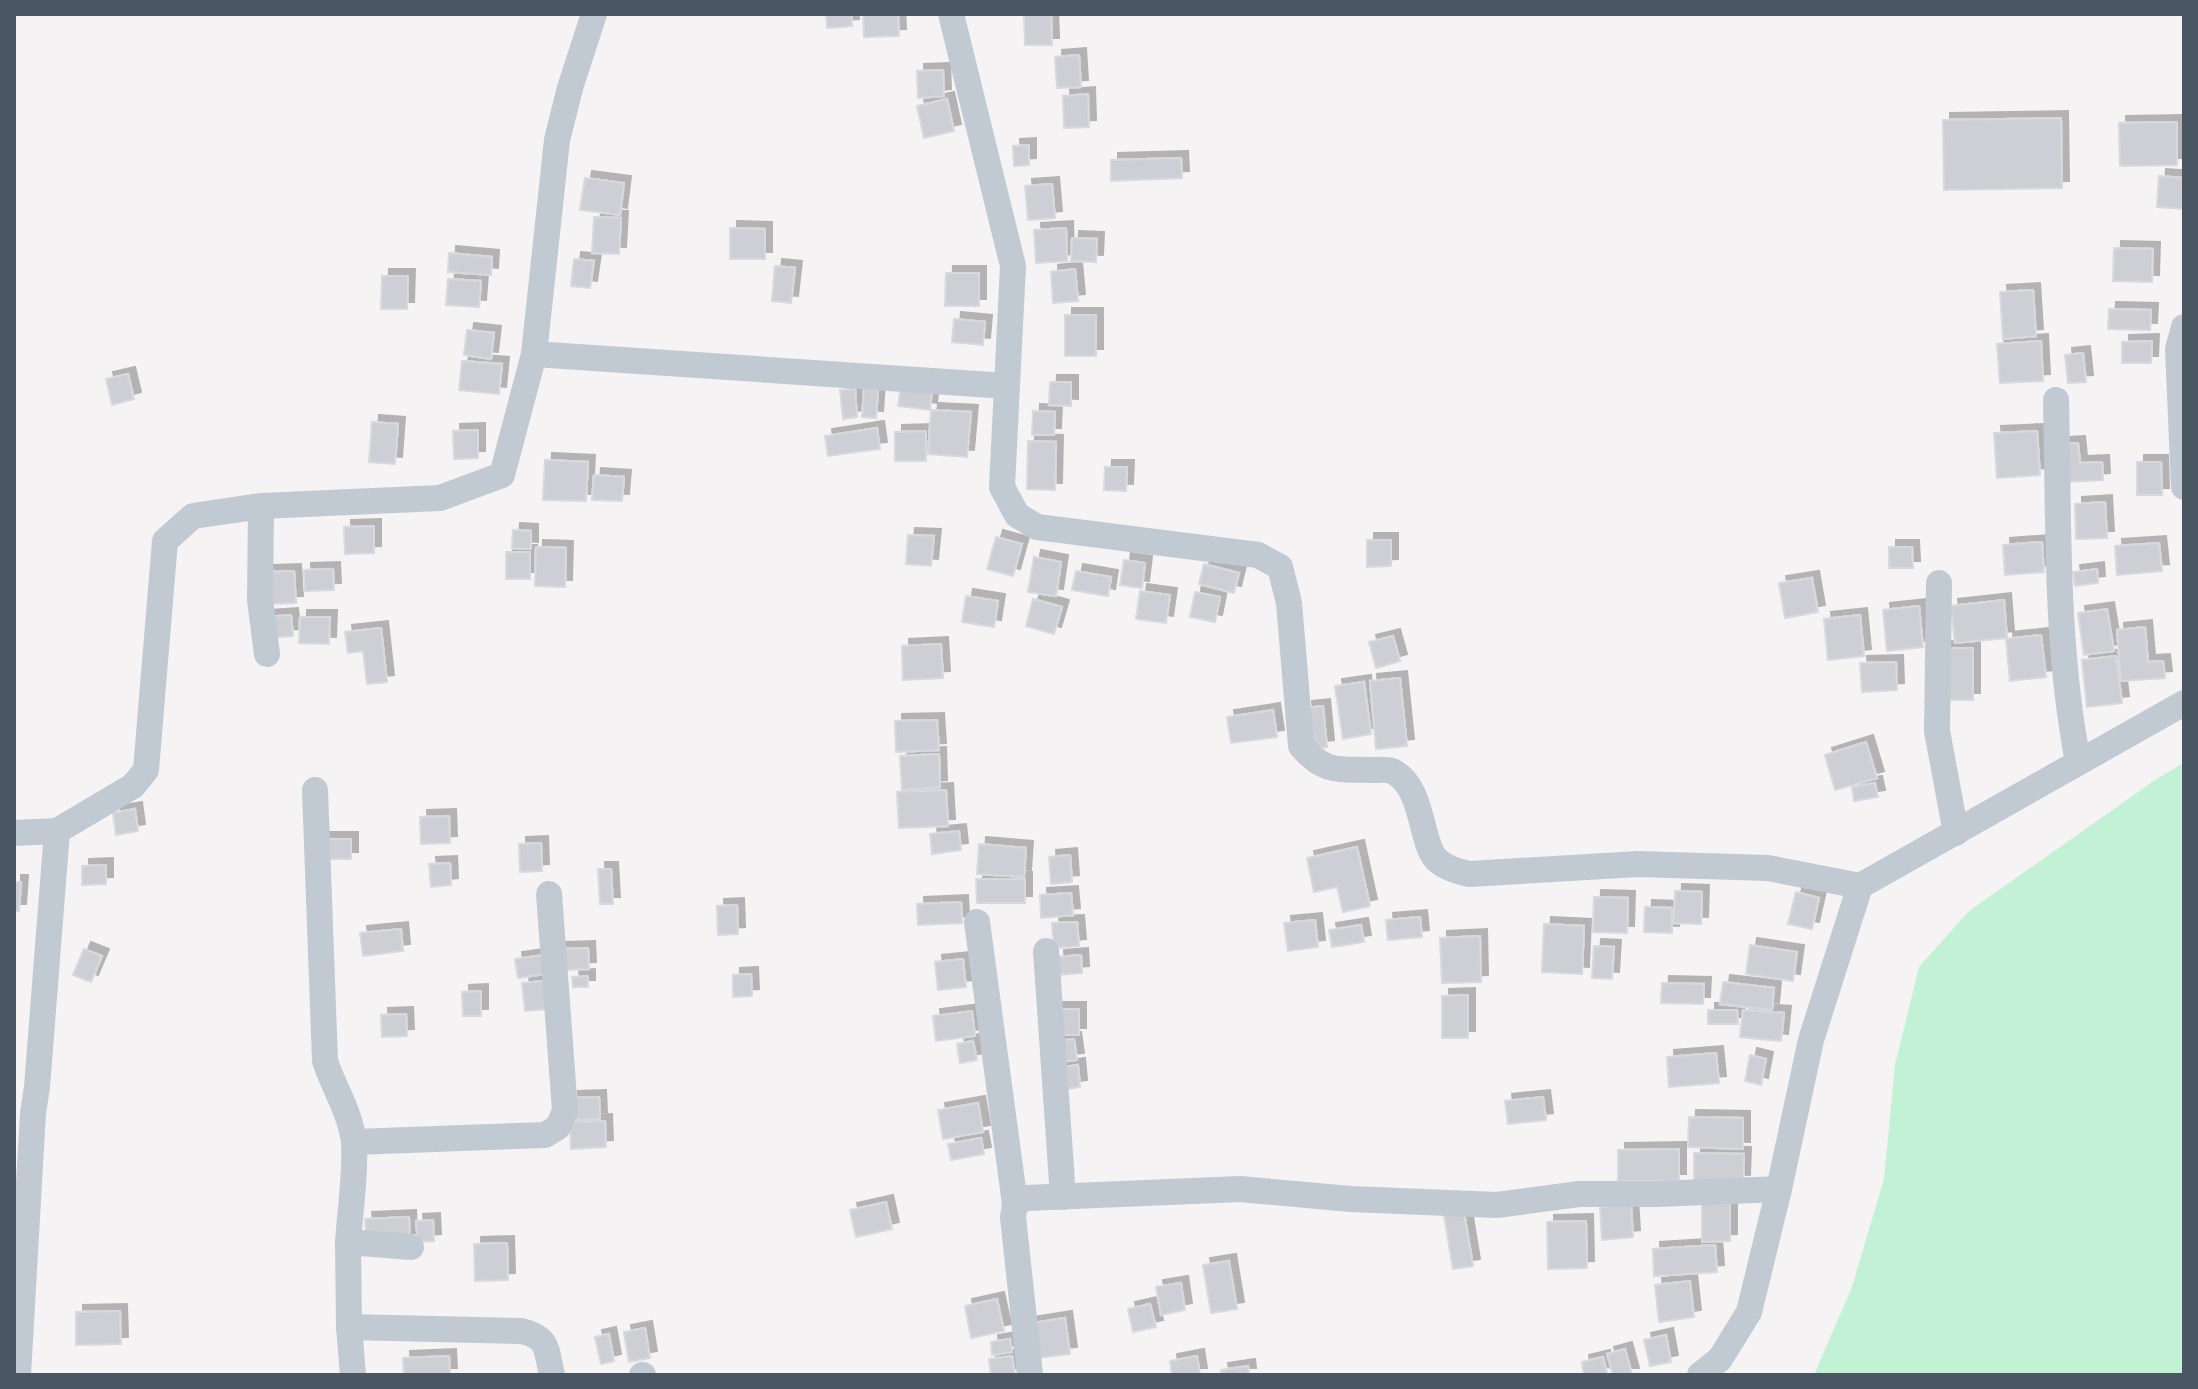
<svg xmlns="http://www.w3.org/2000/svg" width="2198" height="1389" font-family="Inter,sans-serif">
	<defs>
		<filter id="shadow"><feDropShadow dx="7" dy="-7" stdDeviation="0" flood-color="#0004"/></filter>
	</defs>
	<rect width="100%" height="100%" fill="#f5f3f3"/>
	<!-- green -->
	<polygon fill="#c3f1d5" points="2184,763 2184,1375 1814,1375 1852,1287 1884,1179 1895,1065 1919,967 1969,911 2158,778"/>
	<!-- building -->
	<g fill="#cdcfd5" stroke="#d7d9de" stroke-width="2" filter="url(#shadow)">
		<polygon points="826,14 851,14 852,26 827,28"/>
		<polygon points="863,14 898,14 899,36 864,37"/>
		<polygon points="1024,14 1051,14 1052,45 1025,45"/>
		<polygon points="1079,55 1081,87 1057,88 1055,57"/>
		<polygon points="943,70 944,96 918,98 917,71"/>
		<polygon points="1088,94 1089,127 1064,128 1063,96"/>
		<polygon points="947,99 954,131 924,138 917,106"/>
		<polygon points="2061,118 2062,188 1944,190 1943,120"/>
		<polygon points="2177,122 2177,165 2120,166 2119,123"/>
		<polygon points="1029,145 1029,165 1014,166 1013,146"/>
		<polygon points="1181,158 1182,178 1111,181 1111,160"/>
		<polygon points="2159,176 2184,178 2184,209 2157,207"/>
		<polygon points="585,178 624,183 620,215 580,210"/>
		<polygon points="1052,184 1055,218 1028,220 1025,186"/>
		<polygon points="594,217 621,218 619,254 592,253"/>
		<polygon points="730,228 765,229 765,259 730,259"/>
		<polygon points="1066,228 1067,261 1036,263 1034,230"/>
		<polygon points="1072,238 1097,239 1096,262 1071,261"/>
		<polygon points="2114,248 2153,249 2152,282 2113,281"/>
		<polygon points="449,253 492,257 491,275 448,272"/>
		<polygon points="574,259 594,261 590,288 571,286"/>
		<polygon points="775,266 795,268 791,303 772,301"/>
		<polygon points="1075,269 1078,301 1053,303 1051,272"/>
		<polygon points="946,273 979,273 979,306 945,306"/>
		<polygon points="382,276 408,276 407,309 381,309"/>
		<polygon points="448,279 481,281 479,307 446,305"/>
		<polygon points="2033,290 2036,336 2003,339 2000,292"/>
		<polygon points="2109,309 2151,310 2150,330 2108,329"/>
		<rect x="1065" y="315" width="31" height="41"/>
		<polygon points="954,319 985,322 983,345 952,342"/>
		<polygon points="467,330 494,333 491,359 464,355"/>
		<polygon points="2041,341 2043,381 2000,383 1997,344"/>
		<polygon points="2152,341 2151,363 2122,363 2122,342"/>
		<polygon points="2083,353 2086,382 2068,383 2065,355"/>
		<polygon points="462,361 502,364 499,394 459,390"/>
		<polygon points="128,374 134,399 112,405 106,379"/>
		<polygon points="1050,382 1071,382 1071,406 1049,405"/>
		<polygon points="901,386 932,390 930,410 898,406"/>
		<polygon points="855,389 857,417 843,419 840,390"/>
		<polygon points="864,389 878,390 876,418 862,417"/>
		<polygon points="931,410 971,412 967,457 928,454"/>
		<polygon points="1033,411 1055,412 1054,435 1032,435"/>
		<polygon points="372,422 398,424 395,464 369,462"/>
		<polygon points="877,428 880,449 828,456 825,436"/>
		<polygon points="478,430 478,458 454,459 453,431"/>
		<polygon points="926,431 926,461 895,461 895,432"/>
		<polygon points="2037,431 2040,475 1997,478 1994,433"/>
		<polygon points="1028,441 1056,442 1055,490 1027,489"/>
		<polygon points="2078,443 2080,463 2102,462 2103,480 2064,482 2062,444"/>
		<polygon points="545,460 588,462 586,501 543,500"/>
		<polygon points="2137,462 2161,462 2162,495 2137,495"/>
		<polygon points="1105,467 1127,467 1126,491 1104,490"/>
		<polygon points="594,475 624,477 622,501 592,500"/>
		<polygon points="2105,502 2107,538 2076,539 2075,504"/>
		<polygon points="374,526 374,553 345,554 344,527"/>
		<polygon points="513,530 531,531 531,549 512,548"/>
		<polygon points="908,535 934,536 931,566 906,564"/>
		<polygon points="996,537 1022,544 1013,576 987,569"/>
		<polygon points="1367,540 1391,540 1391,566 1367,567"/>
		<polygon points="2042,542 2044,572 2005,575 2003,545"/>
		<polygon points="2159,543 2162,571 2117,575 2115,546"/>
		<polygon points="536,547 566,548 565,587 535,586"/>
		<polygon points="1889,547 1912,547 1913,568 1889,568"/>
		<rect x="506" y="552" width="24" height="27"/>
		<polygon points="1034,557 1061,562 1056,596 1028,592"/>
		<polygon points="1124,560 1145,563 1142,588 1120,585"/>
		<polygon points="1204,564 1239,573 1234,593 1199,584"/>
		<polygon points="333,569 334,590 305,591 304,570"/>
		<polygon points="2097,569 2098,583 2075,586 2073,572"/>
		<polygon points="294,571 296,603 268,604 267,572"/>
		<polygon points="1076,571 1111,577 1108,596 1072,590"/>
		<polygon points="1812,578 1818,612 1785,618 1779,583"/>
		<polygon points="1140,591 1170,595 1166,623 1136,619"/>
		<polygon points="1195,592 1220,597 1215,622 1190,617"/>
		<polygon points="966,596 998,601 994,627 962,622"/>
		<polygon points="1033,599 1062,607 1054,634 1026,626"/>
		<polygon points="2004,600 2007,638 1955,643 1951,606"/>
		<polygon points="1919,606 1923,647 1887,651 1883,610"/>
		<polygon points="2107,609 2114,651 2084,655 2078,613"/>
		<polygon points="291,615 293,636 266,638 264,617"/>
		<polygon points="1860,615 1864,656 1828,660 1824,619"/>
		<polygon points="300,617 330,617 329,644 299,643"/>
		<polygon points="2145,627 2148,662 2163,661 2165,678 2121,681 2117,630"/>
		<polygon points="381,628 387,682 367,684 363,651 348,653 345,632"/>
		<polygon points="2041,635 2046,677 2010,681 2006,639"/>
		<polygon points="1393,636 1400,661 1376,668 1369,642"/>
		<polygon points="941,644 943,678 903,680 902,646"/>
		<rect x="1943" y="648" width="30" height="52"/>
		<polygon points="2116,656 2122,703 2087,707 2082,660"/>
		<polygon points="1896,662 1897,690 1862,692 1860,663"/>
		<polygon points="1400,678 1407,746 1376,749 1370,681"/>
		<polygon points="1364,682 1371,734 1343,739 1335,686"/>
		<polygon points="1323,706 1327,747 1310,749 1305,708"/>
		<polygon points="1273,710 1277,737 1231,743 1227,717"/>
		<polygon points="937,720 939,750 896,752 895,721"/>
		<polygon points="1866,742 1877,778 1835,790 1825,755"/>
		<polygon points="939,754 940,787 902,790 900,756"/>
		<polygon points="1875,783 1878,797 1854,801 1852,787"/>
		<polygon points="946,790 948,826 899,828 897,792"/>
		<polygon points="135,809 138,831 116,835 113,813"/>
		<polygon points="449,816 450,843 421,844 420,817"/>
		<polygon points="959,831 961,850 932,854 930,834"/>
		<rect x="323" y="839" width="28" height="20"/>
		<polygon points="541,843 542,871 520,872 519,844"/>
		<polygon points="979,844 1026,848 1024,877 977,874"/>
		<polygon points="1357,847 1370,906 1343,912 1337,887 1314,892 1307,858"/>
		<polygon points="1070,855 1072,882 1051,884 1049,857"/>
		<polygon points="450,863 451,885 431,887 429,864"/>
		<polygon points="106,865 106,884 82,885 82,866"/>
		<polygon points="598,869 611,869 613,904 600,904"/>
		<polygon points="976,879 1025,879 1025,903 977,903"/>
		<polygon points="14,882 21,882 19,911 14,911"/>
		<polygon points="1675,891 1702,892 1701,924 1674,923"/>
		<polygon points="1796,892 1819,898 1812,929 1788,924"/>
		<polygon points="1071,893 1073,915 1041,918 1040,895"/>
		<polygon points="1594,897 1628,898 1627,933 1593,932"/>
		<polygon points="961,902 962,923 918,925 917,904"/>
		<polygon points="737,905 738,934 718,935 717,906"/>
		<polygon points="1645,907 1672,908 1672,933 1644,932"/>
		<polygon points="1420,917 1422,937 1388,940 1386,920"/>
		<polygon points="1315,920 1318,947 1288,951 1284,923"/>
		<polygon points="1077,922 1079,946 1054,948 1052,923"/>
		<polygon points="1544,924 1584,926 1582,974 1542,972"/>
		<polygon points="1361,925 1364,942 1332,947 1329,930"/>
		<polygon points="401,929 403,951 363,956 360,933"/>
		<polygon points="1480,936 1481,982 1442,983 1440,938"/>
		<polygon points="1750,945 1797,952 1793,981 1746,974"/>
		<polygon points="1594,946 1614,947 1612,979 1592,978"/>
		<polygon points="588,948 589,969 560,970 559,949"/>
		<polygon points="84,949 102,956 91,982 73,975"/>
		<polygon points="544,955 546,974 518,978 515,959"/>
		<polygon points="1081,955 1082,973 1058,975 1057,957"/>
		<polygon points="963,959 966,987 938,990 935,962"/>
		<polygon points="751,974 752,996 733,997 733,975"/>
		<polygon points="588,976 588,987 573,987 572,977"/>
		<polygon points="544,981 547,1009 525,1011 522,983"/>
		<polygon points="1723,982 1774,988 1772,1010 1720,1004"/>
		<polygon points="1662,983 1704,984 1703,1004 1661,1003"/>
		<polygon points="481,991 481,1016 463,1016 462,992"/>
		<polygon points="1468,995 1468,1038 1442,1038 1442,996"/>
		<rect x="1053" y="1009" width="26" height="26"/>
		<polygon points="1708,1010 1737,1010 1738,1024 1708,1024"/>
		<polygon points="1743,1010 1784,1013 1781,1041 1740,1037"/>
		<polygon points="972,1011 975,1036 936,1041 933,1016"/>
		<polygon points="406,1014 407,1036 382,1037 381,1015"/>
		<polygon points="1074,1039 1077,1060 1052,1063 1049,1042"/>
		<polygon points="973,1041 977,1060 960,1063 957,1044"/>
		<polygon points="1716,1053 1719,1083 1669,1087 1667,1057"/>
		<polygon points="1750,1055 1766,1059 1761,1085 1745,1081"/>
		<polygon points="1078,1065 1080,1087 1060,1090 1057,1068"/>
		<polygon points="599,1097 600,1119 572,1120 571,1098"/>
		<polygon points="1543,1097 1546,1120 1508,1124 1505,1101"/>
		<polygon points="978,1103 983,1132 943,1139 938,1110"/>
		<polygon points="1689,1117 1743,1118 1743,1149 1688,1147"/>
		<polygon points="605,1121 606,1147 571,1149 570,1122"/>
		<polygon points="981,1138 984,1154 951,1160 948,1144"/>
		<polygon points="1679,1149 1679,1181 1618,1181 1618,1150"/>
		<polygon points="1694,1153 1744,1154 1743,1182 1694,1180"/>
		<polygon points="1702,1198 1730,1198 1730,1241 1702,1242"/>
		<polygon points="886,1202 892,1229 856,1237 850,1210"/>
		<polygon points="1631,1205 1633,1237 1602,1240 1600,1207"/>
		<polygon points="1464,1212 1473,1266 1453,1269 1444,1215"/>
		<polygon points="409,1217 410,1240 367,1242 365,1219"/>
		<polygon points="433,1220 434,1241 418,1242 416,1221"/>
		<polygon points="1586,1221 1587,1268 1548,1269 1547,1222"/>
		<polygon points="507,1243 508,1280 475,1281 474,1244"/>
		<polygon points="1715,1245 1717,1272 1654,1276 1653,1249"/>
		<polygon points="1229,1261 1237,1309 1211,1313 1203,1265"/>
		<polygon points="1690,1281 1694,1317 1659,1322 1655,1285"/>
		<polygon points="1181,1283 1185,1310 1161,1315 1156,1287"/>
		<polygon points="997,1299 1004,1331 971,1338 965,1306"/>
		<polygon points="1150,1304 1156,1327 1133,1332 1128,1309"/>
		<polygon points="120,1311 121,1344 76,1345 76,1312"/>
		<polygon points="1065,1318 1070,1354 1030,1359 1026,1324"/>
		<polygon points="645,1328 650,1358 629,1362 624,1332"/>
		<polygon points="609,1334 614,1361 601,1364 595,1337"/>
		<polygon points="1666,1335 1671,1362 1650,1366 1644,1340"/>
		<polygon points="1010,1339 1012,1352 992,1355 991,1342"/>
		<polygon points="1625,1349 1632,1375 1613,1375 1607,1354"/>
		<polygon points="449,1356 450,1375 404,1375 403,1358"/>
		<polygon points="1012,1356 1015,1375 991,1375 989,1359"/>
		<polygon points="1197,1356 1200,1375 1172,1375 1170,1361"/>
		<polygon points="1603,1357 1607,1374 1584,1375 1582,1362"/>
		<polygon points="1248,1366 1249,1375 1222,1375 1221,1370"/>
	</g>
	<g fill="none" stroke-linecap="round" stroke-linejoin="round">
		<!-- minor -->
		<g stroke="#c1cad2" stroke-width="26">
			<polyline points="951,14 1013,266 1007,386"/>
			<polyline points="2184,327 2178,349 2184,487"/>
			<path d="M534,354L1007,386L1002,487L1017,515L1037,527L1258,555L1280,567L1289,603L1301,746C1325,774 1339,769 1373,770C1378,770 1387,769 1392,771C1424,786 1420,842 1436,859C1445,868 1457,871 1469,874L1638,864L1768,868L1860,886"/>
			<path d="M2056,400C2059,521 2055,643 2078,762"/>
			<polyline points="261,506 260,600 267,654"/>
			<polyline points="1939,583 1937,731 1956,833"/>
			<path d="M315,790L325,1061C334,1088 351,1114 354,1143C356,1173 350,1211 348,1242"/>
			<polyline points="14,833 57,831"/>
			<polyline points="977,922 1015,1204"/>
			<polyline points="1046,951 1063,1197"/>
			<polyline points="354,1142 545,1135 558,1127 565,1111 549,894"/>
			<polyline points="349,1327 348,1242 411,1247"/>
			<polyline points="18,1375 33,1113 37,1087 57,831 133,786 146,770 165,541 193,516 261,506 440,498 502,475 534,354 557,140 570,88 594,14"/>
			<path d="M353,1375L349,1327L522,1331C550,1338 546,1351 552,1375"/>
			<polyline points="642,1375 643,1375"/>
			<polyline points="1030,1375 1013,1217 1015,1204 1026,1198 1240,1189 1351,1199 1497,1205 1579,1194 1657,1194 1779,1189"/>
			<polyline points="1700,1375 1720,1359 1749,1312 1779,1189 1811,1040 1860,886 2184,703"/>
		</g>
	</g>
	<!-- border -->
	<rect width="2198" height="1389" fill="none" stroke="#4a5661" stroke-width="32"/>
</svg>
